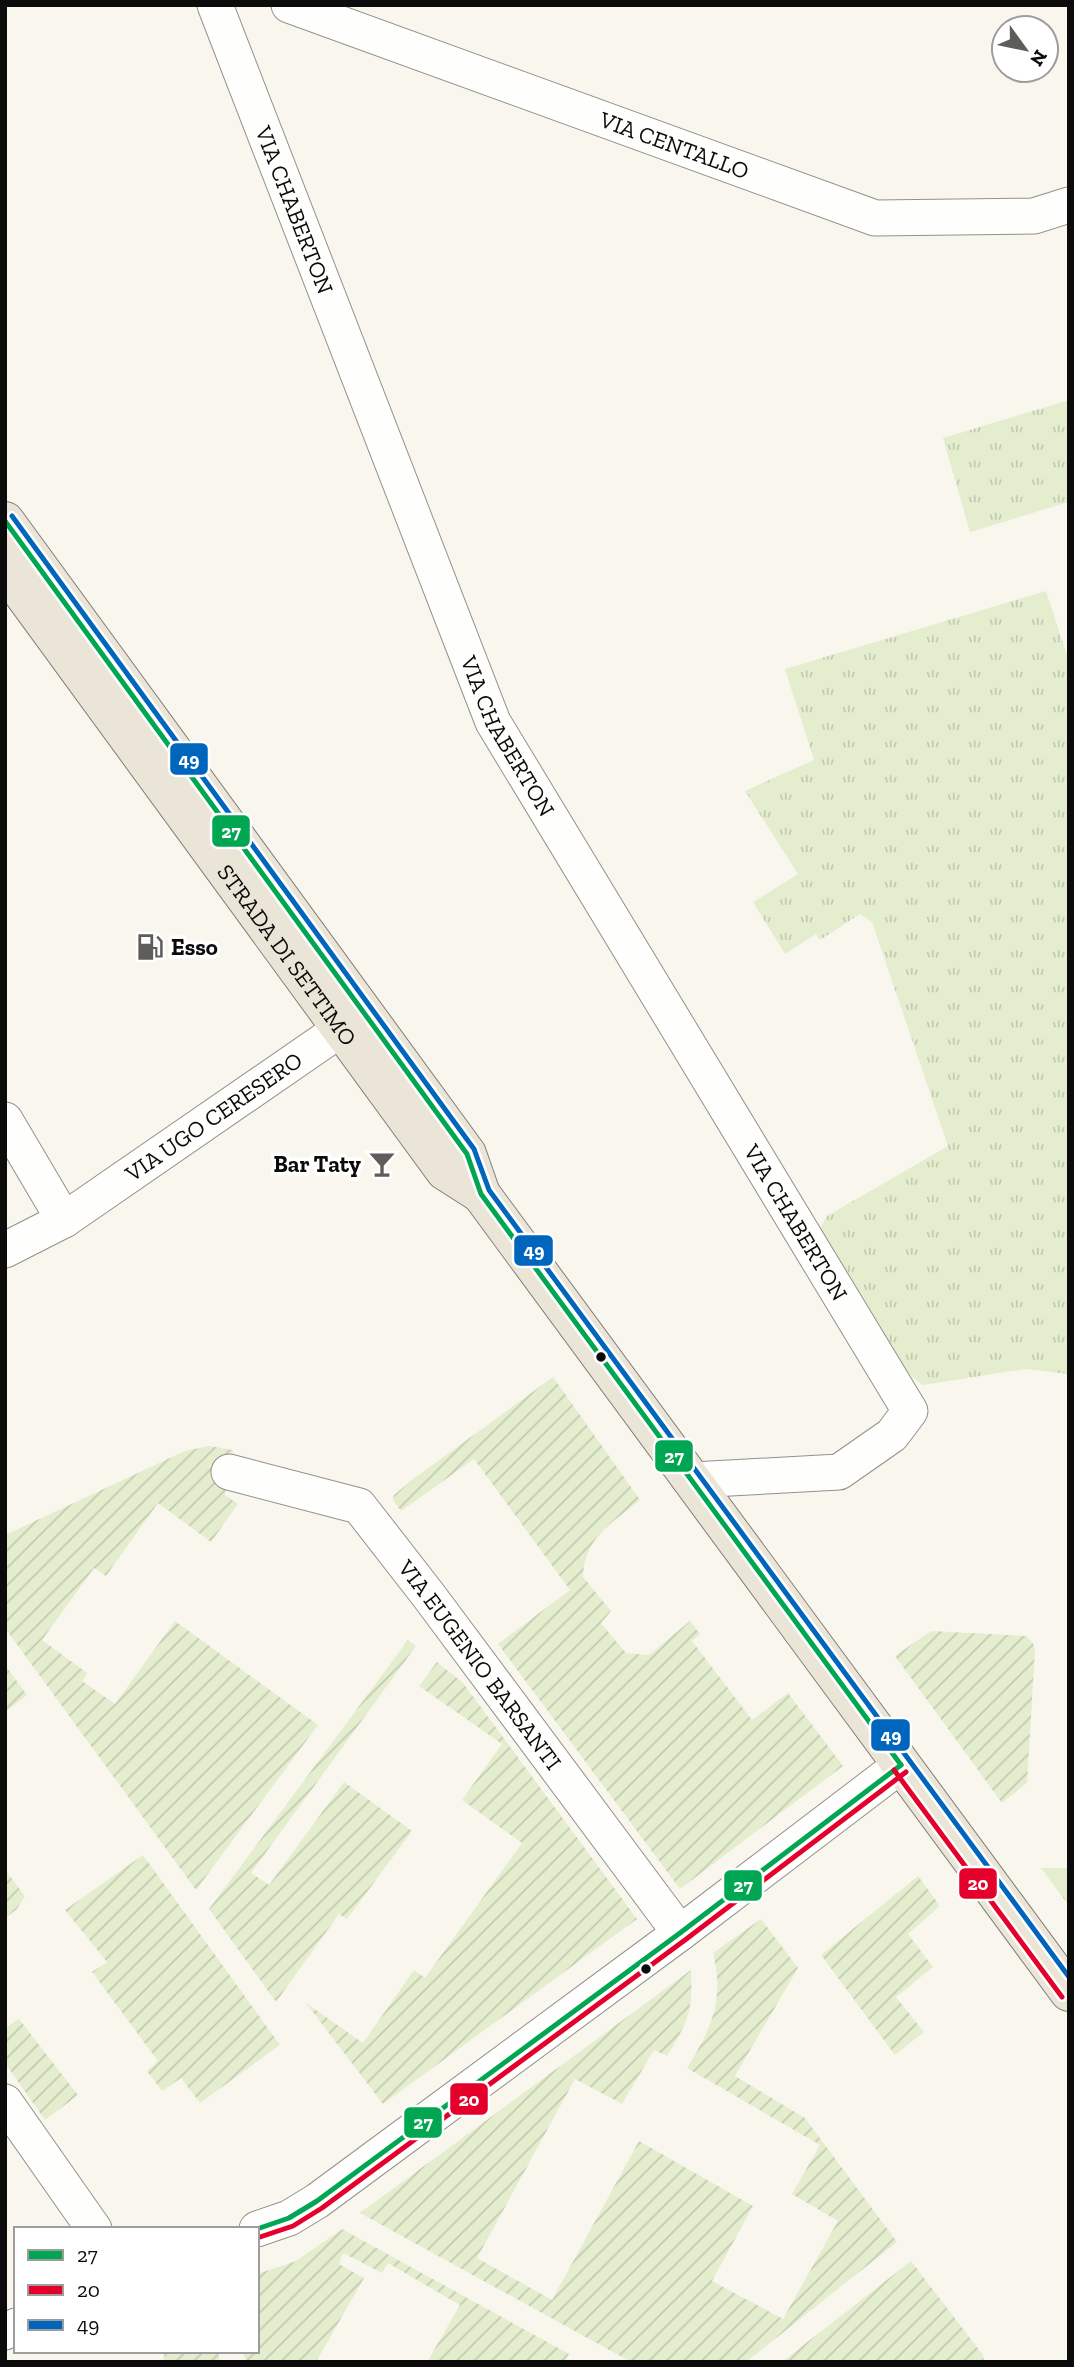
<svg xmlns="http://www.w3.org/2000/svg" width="1074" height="2367" font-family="'Zilla Slab',serif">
	<defs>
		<pattern id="grass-tufts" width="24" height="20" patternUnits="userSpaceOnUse" patternTransform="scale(1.75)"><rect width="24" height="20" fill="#e4eecf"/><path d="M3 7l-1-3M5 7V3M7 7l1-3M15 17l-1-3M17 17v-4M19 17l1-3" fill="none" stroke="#c2cbb0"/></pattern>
		<pattern id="garden-furrows" width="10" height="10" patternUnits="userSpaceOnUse" patternTransform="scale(1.75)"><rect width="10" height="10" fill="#e4eecf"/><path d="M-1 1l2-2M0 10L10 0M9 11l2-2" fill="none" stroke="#c2cbb0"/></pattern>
	</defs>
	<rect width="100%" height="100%" fill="#f9f6ee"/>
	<!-- grass -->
	<g fill="url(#grass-tufts)">
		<polygon points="1069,400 1069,502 970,532 943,438"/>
		<polygon points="1046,591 1069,661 1069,1374 1025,1369 923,1385 905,1371 820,1228 827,1216 948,1146 872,922 860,914 820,940 816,934 785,954 753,902 798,874 745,791 814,760 785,669"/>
		<polygon points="1041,1868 1069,1868 1069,1906"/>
	</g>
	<!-- garden -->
	<g fill="url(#garden-furrows)">
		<path d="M553,1377L640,1500C612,1524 585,1535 583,1577L611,1611L601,1623L626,1653L649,1655L690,1621L700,1634L692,1641L752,1720L788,1693L843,1766L680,1889L498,1644L570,1590L474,1459L401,1511L393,1500L394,1495L412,1480Z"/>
		<polygon points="209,1446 233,1450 225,1495 238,1504 211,1542 158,1503 106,1576 94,1568 42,1640 87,1673 82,1681 115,1704 175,1621 318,1725 196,1890 5,1628 5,1535 185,1451"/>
		<polygon points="931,1631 1026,1636 1033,1643 1035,1651 1027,1783 1002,1803 895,1656"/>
		<polygon points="408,1640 416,1646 251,1873 269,1885 344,1782 412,1831 347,1919 339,1914 276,2002 209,1909"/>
		<polygon points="437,1662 463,1683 637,1919 383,2104 306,2003 363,2043 414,1970 425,1978 522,1843 462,1800 502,1744 419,1686"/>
		<polygon points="5,1665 27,1695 5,1712"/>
		<polygon points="143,1855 280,2045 200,2103 181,2078 162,2091 147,2071 158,2061 92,1972 107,1962 65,1910"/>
		<polygon points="5,1870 25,1896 16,1910 5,1918"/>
		<polygon points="918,1876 940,1906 908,1934 933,1967 896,1997 924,2032 895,2055 821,1955"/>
		<path d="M761,1919L798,1968L735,2076L805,2118L897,2242L746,2362H631L360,2213L691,1970C693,2013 688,2021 667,2056L654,2050L622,2104L575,2079L477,2258L552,2300L639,2141L753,2206L712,2281L783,2319L838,2221L792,2194L820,2145L687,2068C711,2029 725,2000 713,1953Z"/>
		<polygon points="19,2019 78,2095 45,2120 5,2063 5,2028"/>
		<polygon points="342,2229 569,2354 564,2362 427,2362 460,2305 388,2263 382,2273 343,2253 339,2264 364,2278 316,2362 247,2362 242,2351 257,2351 257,2274 296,2261"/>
		<polygon points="911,2261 983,2355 984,2362 886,2362 882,2359 880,2362 782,2362"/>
		<polygon points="165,2351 218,2351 220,2362 163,2362"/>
	</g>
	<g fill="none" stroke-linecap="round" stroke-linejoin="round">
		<defs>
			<g id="minor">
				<path id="s1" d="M215,5L493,722L910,1411L892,1435L839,1472L693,1480"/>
				<path id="s2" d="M289,5L875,218L1034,216L1069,205"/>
				<polyline points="5,1120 64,1220"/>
				<path id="s3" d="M5,1250L64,1220L364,1013"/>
				<path id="s4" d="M229,1472L359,1506L429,1596L680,1933"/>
				<polyline points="5,2102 94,2229"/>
				<polyline points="257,2229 289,2218 317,2201 680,1933 901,1765"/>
				<polyline points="5,2332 16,2326"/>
			</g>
			<g id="major">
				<polyline points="5,521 467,1154 481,1194 1069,1992"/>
				<path id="s5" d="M5,569L445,1171L481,1194"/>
			</g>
		</defs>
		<!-- minor casing -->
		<use href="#minor" stroke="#92918d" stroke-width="37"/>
		<!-- major casing -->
		<use href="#major" stroke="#7f7e7a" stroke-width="40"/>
		<!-- minor -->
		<use href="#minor" stroke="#fefefc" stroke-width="35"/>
		<!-- major -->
		<use href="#major" stroke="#ebe5d8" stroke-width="38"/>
		<defs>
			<g id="bus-1">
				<polyline points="5,521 467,1154 481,1194 901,1765"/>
				<polyline points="257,2229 289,2218 317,2201 680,1933 901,1765"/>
			</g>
			<g id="bus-2">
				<polyline points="894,1770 1062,1997"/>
				<polyline points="260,2237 293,2226 322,2208 685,1940 906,1772"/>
			</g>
			<polyline id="bus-3" points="12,516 474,1149 489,1190 1069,1977"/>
		</defs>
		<!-- bus-1 casing -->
		<use href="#bus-1" stroke="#fff" stroke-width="10"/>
		<!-- bus-2 casing -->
		<use href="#bus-2" stroke="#fff" stroke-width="10"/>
		<!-- bus-3 casing -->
		<use href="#bus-3" stroke="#fff" stroke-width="10"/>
		<!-- bus-1 -->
		<use href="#bus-1" stroke="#00a651" stroke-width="5"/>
		<!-- bus-2 -->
		<use href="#bus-2" stroke="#e4002b" stroke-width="5"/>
		<!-- bus-3 -->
		<use href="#bus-3" stroke="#0065bd" stroke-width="5"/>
	</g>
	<!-- icons -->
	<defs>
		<symbol id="fuel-bare" viewBox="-9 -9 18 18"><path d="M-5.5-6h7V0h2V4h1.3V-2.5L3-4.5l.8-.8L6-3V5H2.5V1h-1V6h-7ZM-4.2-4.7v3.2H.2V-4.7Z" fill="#5e5d5a" stroke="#fff" stroke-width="2.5" paint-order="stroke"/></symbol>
		<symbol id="bar-bare" viewBox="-9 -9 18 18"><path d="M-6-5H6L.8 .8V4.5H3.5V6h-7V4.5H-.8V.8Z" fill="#5e5d5a" stroke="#fff" stroke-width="2.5" paint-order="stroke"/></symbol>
	</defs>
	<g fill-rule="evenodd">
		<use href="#fuel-bare" x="131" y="928" width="38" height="38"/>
		<use href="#bar-bare" x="363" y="1145" width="38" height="38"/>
	</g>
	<!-- markers -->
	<g fill="#0b0b0b" stroke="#fff" stroke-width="2.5">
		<circle cx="601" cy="1357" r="6"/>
		<circle cx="646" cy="1969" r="6"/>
	</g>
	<g text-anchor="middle" stroke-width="7" stroke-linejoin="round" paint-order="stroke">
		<!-- street labels -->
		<g font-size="23" fill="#0b0b0b" stroke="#fff">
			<text dy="8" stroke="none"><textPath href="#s2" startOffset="410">VIA CENTALLO</textPath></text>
			<text dy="8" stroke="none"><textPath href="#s1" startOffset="220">VIA CHABERTON</textPath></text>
			<text dy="8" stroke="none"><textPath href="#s1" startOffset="788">VIA CHABERTON</textPath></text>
			<text dy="8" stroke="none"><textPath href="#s5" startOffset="478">STRADA DI SETTIMO</textPath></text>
			<text dy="8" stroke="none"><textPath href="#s3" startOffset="248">VIA UGO CERESERO</textPath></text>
			<text dy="8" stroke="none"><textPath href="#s1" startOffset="1354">VIA CHABERTON</textPath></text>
			<text dy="8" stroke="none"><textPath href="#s4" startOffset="334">VIA EUGENIO BARSANTI</textPath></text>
		</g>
		<!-- poi labels -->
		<g font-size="23" font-weight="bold" fill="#0b0b0b" stroke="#fff" text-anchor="start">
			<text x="171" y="955">Esso</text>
			<text x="361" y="1172" text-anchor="end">Bar Taty</text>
		</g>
	</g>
	<g stroke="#fff" stroke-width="2.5">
		<rect x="169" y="742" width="40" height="34" rx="7" fill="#0065bd"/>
		<rect x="211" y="814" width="40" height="34" rx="7" fill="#00a651"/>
		<rect x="513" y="1234" width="41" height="33" rx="7" fill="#0065bd"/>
		<rect x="654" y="1439" width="40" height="34" rx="7" fill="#00a651"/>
		<rect x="870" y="1718" width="41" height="34" rx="7" fill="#0065bd"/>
		<rect x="958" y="1867" width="40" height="33" rx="7" fill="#e4002b"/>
		<rect x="723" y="1869" width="40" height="33" rx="7" fill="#00a651"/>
		<rect x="449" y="2082" width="40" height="34" rx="7" fill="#e4002b"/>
		<rect x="403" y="2106" width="40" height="33" rx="7" fill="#00a651"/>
	</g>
	<g font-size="19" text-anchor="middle" font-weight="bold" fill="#fff">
		<text x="189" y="766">49</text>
		<text x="231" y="838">27</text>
		<text x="534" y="1257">49</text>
		<text x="674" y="1463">27</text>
		<text x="891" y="1742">49</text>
		<text x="978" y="1890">20</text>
		<text x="743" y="1892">27</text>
		<text x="469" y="2106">20</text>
		<text x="423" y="2129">27</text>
	</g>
	<!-- border -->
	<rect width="1074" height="2367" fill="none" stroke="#0b0b0b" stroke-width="14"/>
	<!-- legend -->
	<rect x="14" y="2227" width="245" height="126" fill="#ffffff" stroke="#9d9d9d" stroke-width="2"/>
	<rect x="28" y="2250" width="35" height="10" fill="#00a651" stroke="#9d9d9d" stroke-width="2"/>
	<text x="77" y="2262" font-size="21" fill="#0b0b0b">27</text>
	<rect x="28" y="2285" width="35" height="10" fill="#e4002b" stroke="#9d9d9d" stroke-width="2"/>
	<text x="77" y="2297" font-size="21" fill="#0b0b0b">20</text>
	<rect x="28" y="2320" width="35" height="10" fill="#0065bd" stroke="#9d9d9d" stroke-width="2"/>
	<text x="77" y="2332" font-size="21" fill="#0b0b0b">49</text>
	<!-- north arrow -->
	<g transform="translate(1025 49) rotate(123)"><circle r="33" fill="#ffffff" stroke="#9d9d9d" stroke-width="2"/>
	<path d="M0-5L12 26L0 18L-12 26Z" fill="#5e5d5a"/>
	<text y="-10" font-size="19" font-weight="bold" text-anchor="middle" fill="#0b0b0b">N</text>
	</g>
</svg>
